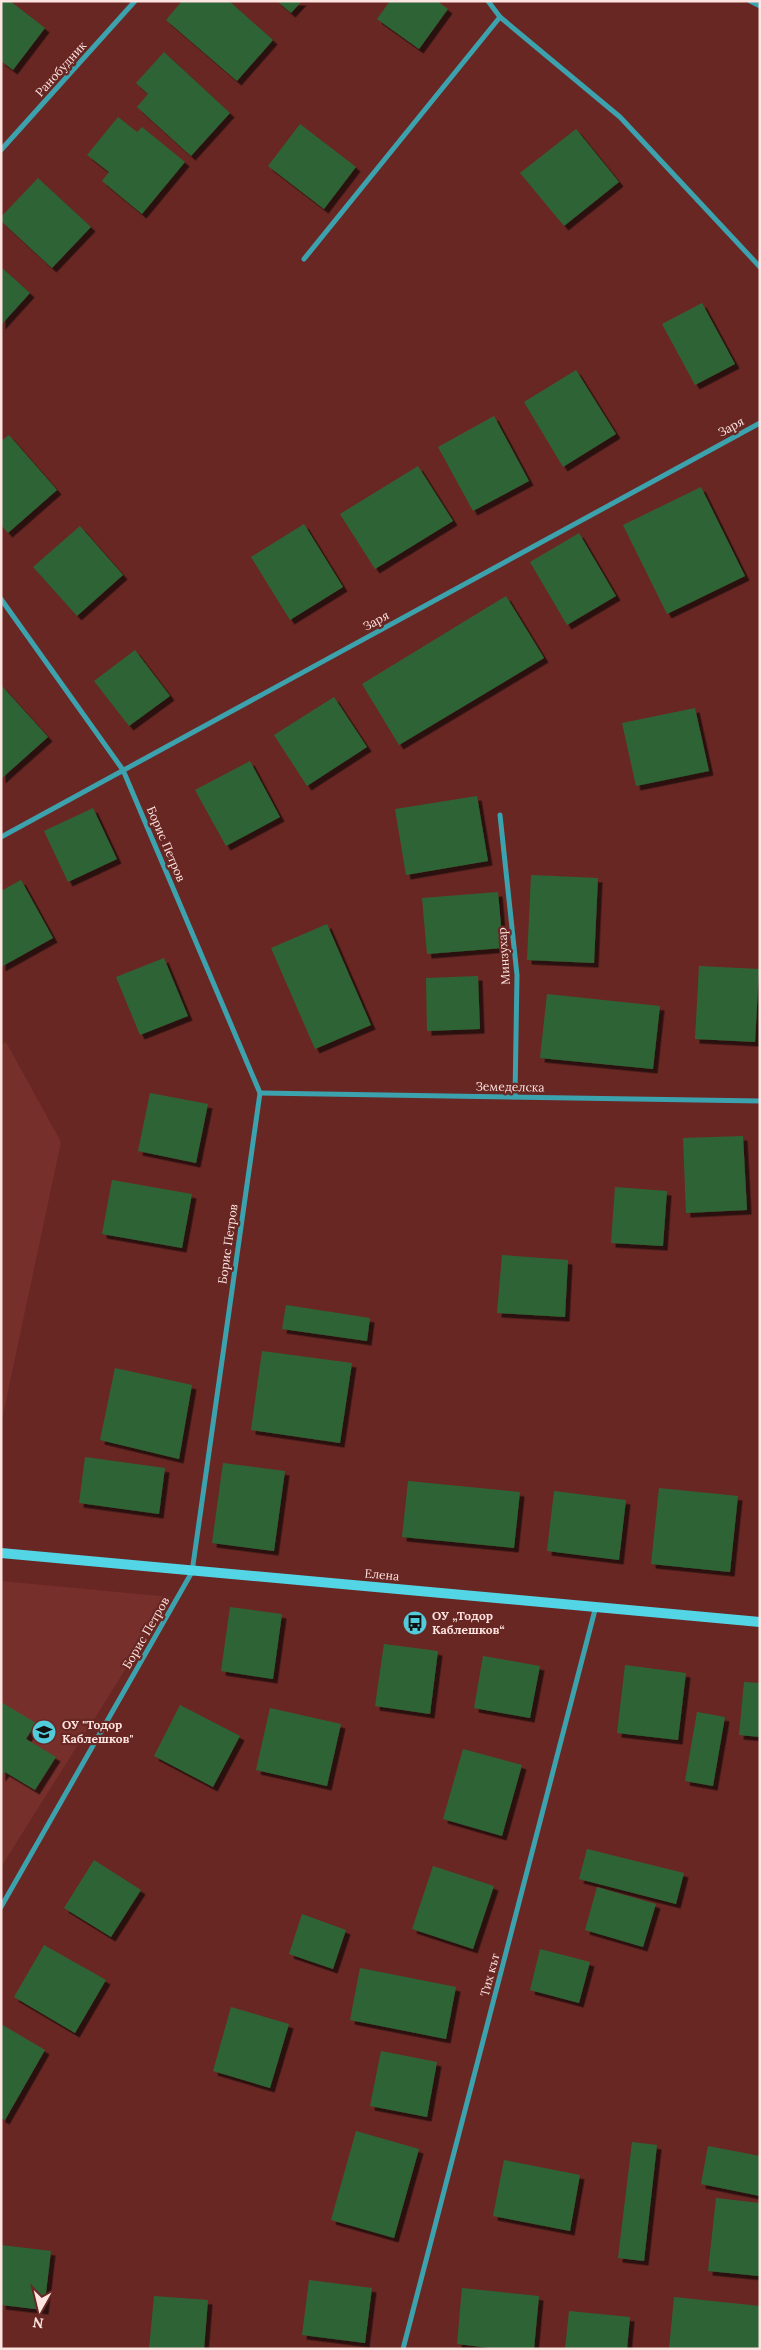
<svg xmlns="http://www.w3.org/2000/svg" width="761" height="2350" font-family="Lora,serif">
	<defs>
		<filter id="shadow"><feDropShadow dx="4.5" dy="4.5" stdDeviation="0" flood-color="#0009"/></filter>
	</defs>
	<rect width="100%" height="100%" fill="#682723"/>
	<!-- built -->
	<g fill="#772f2b">
		<polygon points="6,1042 61,1142 1,1424 1,1045"/>
		<polygon points="1,1581 171,1597 1,1867"/>
	</g>
	<!-- building -->
	<g fill="#2f6435" filter="url(#shadow)">
		<polygon points="1,1 10,1 45,28 13,70 1,61"/>
		<polygon points="182,1 229,1 273,40 237,81 166,20"/>
		<polygon points="277,1 302,1 291,13"/>
		<polygon points="390,1 437,1 448,9 419,49 377,19"/>
		<polygon points="164,52 230,113 191,156 137,107 148,94 136,83"/>
		<polygon points="118,117 137,132 142,127 185,162 142,214 102,181 109,172 87,155"/>
		<polygon points="300,124 356,167 324,209 268,166"/>
		<polygon points="576,129 619,182 564,226 520,173"/>
		<polygon points="38,178 91,227 52,268 1,221 1,217"/>
		<polygon points="1,267 30,293 1,325"/>
		<polygon points="702,303 735,364 695,385 662,324"/>
		<polygon points="576,370 616,434 563,467 524,402"/>
		<polygon points="494,416 529,481 473,511 438,447"/>
		<polygon points="9,435 57,490 8,533 1,525 1,441"/>
		<polygon points="418,466 453,521 375,569 340,514"/>
		<polygon points="701,487 745,576 667,614 623,525"/>
		<polygon points="304,524 343,587 290,620 251,557"/>
		<polygon points="80,526 123,575 77,616 33,567"/>
		<polygon points="579,533 616,596 567,625 530,562"/>
		<polygon points="506,596 544,658 399,745 362,684"/>
		<polygon points="135,650 170,696 129,726 94,681"/>
		<polygon points="1,685 48,737 1,779"/>
		<polygon points="334,697 367,747 307,786 274,735"/>
		<polygon points="695,708 709,771 636,786 622,723"/>
		<polygon points="250,761 280,817 226,846 195,790"/>
		<polygon points="477,796 488,861 406,875 395,809"/>
		<polygon points="93,808 117,859 68,882 44,831"/>
		<polygon points="531,875 598,878 594,963 527,960"/>
		<polygon points="21,880 53,938 1,967 1,891"/>
		<polygon points="498,892 503,948 427,954 422,898"/>
		<polygon points="327,924 371,1025 315,1049 271,948"/>
		<polygon points="164,958 188,1016 140,1035 116,977"/>
		<polygon points="699,966 759,969 755,1042 695,1039"/>
		<polygon points="478,976 480,1029 427,1031 426,978"/>
		<polygon points="547,994 660,1006 653,1069 540,1058"/>
		<polygon points="150,1093 208,1104 196,1163 138,1151"/>
		<polygon points="743,1136 747,1210 686,1213 683,1138"/>
		<polygon points="112,1180 192,1194 182,1248 102,1234"/>
		<polygon points="615,1187 667,1191 663,1246 611,1243"/>
		<polygon points="502,1255 568,1260 565,1317 497,1313"/>
		<polygon points="286,1305 370,1318 367,1341 282,1329"/>
		<polygon points="262,1351 352,1363 340,1443 251,1430"/>
		<polygon points="115,1368 192,1385 179,1459 100,1440"/>
		<polygon points="85,1457 165,1468 159,1514 79,1503"/>
		<polygon points="223,1463 285,1471 274,1551 212,1543"/>
		<polygon points="408,1481 520,1492 514,1548 402,1537"/>
		<polygon points="659,1488 738,1496 730,1572 651,1564"/>
		<polygon points="554,1491 626,1500 619,1560 547,1551"/>
		<polygon points="230,1607 282,1614 273,1679 221,1671"/>
		<polygon points="384,1644 438,1651 430,1714 375,1706"/>
		<polygon points="483,1656 540,1666 530,1718 474,1708"/>
		<polygon points="625,1665 686,1673 678,1740 617,1733"/>
		<polygon points="744,1682 760,1683 760,1737 739,1735"/>
		<polygon points="1,1702 36,1723 26,1739 56,1757 35,1790 5,1772 1,1777"/>
		<polygon points="180,1705 240,1736 213,1787 154,1756"/>
		<polygon points="270,1708 341,1724 327,1786 256,1770"/>
		<polygon points="697,1712 725,1717 713,1786 685,1781"/>
		<polygon points="463,1749 522,1765 502,1836 443,1819"/>
		<polygon points="587,1849 684,1873 676,1904 579,1879"/>
		<polygon points="94,1860 141,1890 111,1937 64,1908"/>
		<polygon points="433,1866 494,1886 473,1949 412,1929"/>
		<polygon points="597,1887 656,1904 643,1947 585,1930"/>
		<polygon points="302,1914 346,1930 333,1969 289,1954"/>
		<polygon points="44,1945 106,1980 75,2033 14,1997"/>
		<polygon points="540,1949 590,1962 579,2003 530,1990"/>
		<polygon points="360,1968 456,1987 446,2039 350,2020"/>
		<polygon points="231,2007 289,2024 270,2088 213,2071"/>
		<polygon points="1,2024 45,2050 5,2120 1,2118"/>
		<polygon points="381,2051 437,2062 427,2117 370,2106"/>
		<polygon points="356,2131 419,2149 394,2238 331,2220"/>
		<polygon points="632,2142 657,2145 644,2261 618,2258"/>
		<polygon points="708,2146 760,2156 760,2196 701,2184"/>
		<polygon points="504,2160 580,2175 570,2231 493,2216"/>
		<polygon points="716,2198 760,2203 759,2276 708,2271"/>
		<polygon points="1,2245 51,2251 44,2310 1,2305"/>
		<polygon points="309,2280 372,2288 365,2343 302,2335"/>
		<polygon points="462,2288 539,2296 534,2349 499,2349 457,2344"/>
		<polygon points="154,2296 208,2300 204,2349 149,2349"/>
		<polygon points="674,2297 760,2306 760,2349 669,2349"/>
		<polygon points="569,2311 630,2317 627,2349 565,2349"/>
	</g>
	<g fill="none" stroke-linecap="round" stroke-linejoin="round">
		<!-- street -->
		<g stroke="#3ba2ae" stroke-width="5">
			<polyline points="488,1 500,17 620,117 760,267"/>
			<polyline points="750,1 760,6"/>
			<polyline points="1,150 135,1"/>
			<polyline points="304,259 500,17"/>
			<polyline points="1,599 123,770 260,1093 192,1572 1,1907"/>
			<polyline points="500,815 517,975 515,1097"/>
			<polyline points="1,837 760,423"/>
			<polyline points="260,1093 760,1101"/>
			<polyline points="403,2349 596,1606"/>
		</g>
		<!-- secondary -->
		<polyline stroke="#53d5e5" stroke-width="10" points="1,1553 760,1622"/>
	</g>
	<!-- icons -->
	<defs>
		<symbol id="bus-disc" viewBox="-11 -11 22 22"><circle r="9.5" fill="#52cbda" stroke="#682723"/><path d="M-5-6H5V4H4V6H2V4H-2V6H-4V4H-5ZM-3.5-4V0h7V-4ZM-3.5 1.2v1.5H-2V1.2ZM2 1.2v1.5H3.5V1.2Z" fill="#111"/></symbol>
		<symbol id="school-disc" viewBox="-11 -11 22 22"><circle r="9.5" fill="#52cbda" stroke="#682723"/><path d="M0-5L7-2L0 1L-7-2ZM-4 1L0 2.5L4 1V4Q0 6-4 4Z" fill="#111"/></symbol>
	</defs>
	<g fill-rule="evenodd">
		<use href="#bus-disc" x="401" y="1609" width="28" height="28"/>
		<use href="#school-disc" x="30" y="1718" width="28" height="28"/>
	</g>
	<g text-anchor="middle" stroke-width="4.5" stroke-linejoin="round" paint-order="stroke">
		<!-- street labels -->
		<g font-size="12" fill="#fde4e1" stroke="#682723">
			<text transform="translate(61 69) rotate(-48)" y="4">Ранобудник</text>
			<text transform="translate(731 427) rotate(-29)" y="4">Заря</text>
			<text transform="translate(376 621) rotate(-29)" y="4">Заря</text>
			<text transform="translate(166 844) rotate(67)" y="4">Борис Петров</text>
			<text transform="translate(504 956) rotate(-94)" y="4">Минзухар</text>
			<text transform="translate(510 1087) rotate(1)" y="4">Земеделска</text>
			<text transform="translate(228 1244) rotate(-82)" y="4">Борис Петров</text>
			<text transform="translate(382 1575) rotate(5)" y="4">Елена</text>
			<text transform="translate(146 1633) rotate(-60)" y="4">Борис Петров</text>
			<text transform="translate(490 1975) rotate(-75)" y="4">Тих кът</text>
		</g>
		<!-- poi labels -->
		<g font-size="12" font-weight="bold" fill="#fde4e1" stroke="#682723" text-anchor="start">
			<text x="432" y="1620">ОУ „Тодор<tspan x="432" dy="14">Каблешков“</tspan></text>
			<text x="62" y="1729">ОУ "Тодор<tspan x="62" dy="14">Каблешков"</tspan></text>
		</g>
	</g>
	<!-- border -->
	<rect width="761" height="2350" fill="none" stroke="#fde4e1" stroke-width="5"/>
	<!-- north arrow -->
	<g transform="translate(40 2310) rotate(188)" stroke="#682723" stroke-width="4" paint-order="stroke">
	<path d="M0-4L9 19L0 12L-9 19Z" fill="#fde4e1"/>
	<text y="-8" font-size="14" font-weight="bold" text-anchor="middle" fill="#fde4e1">N</text>
	</g>
</svg>
